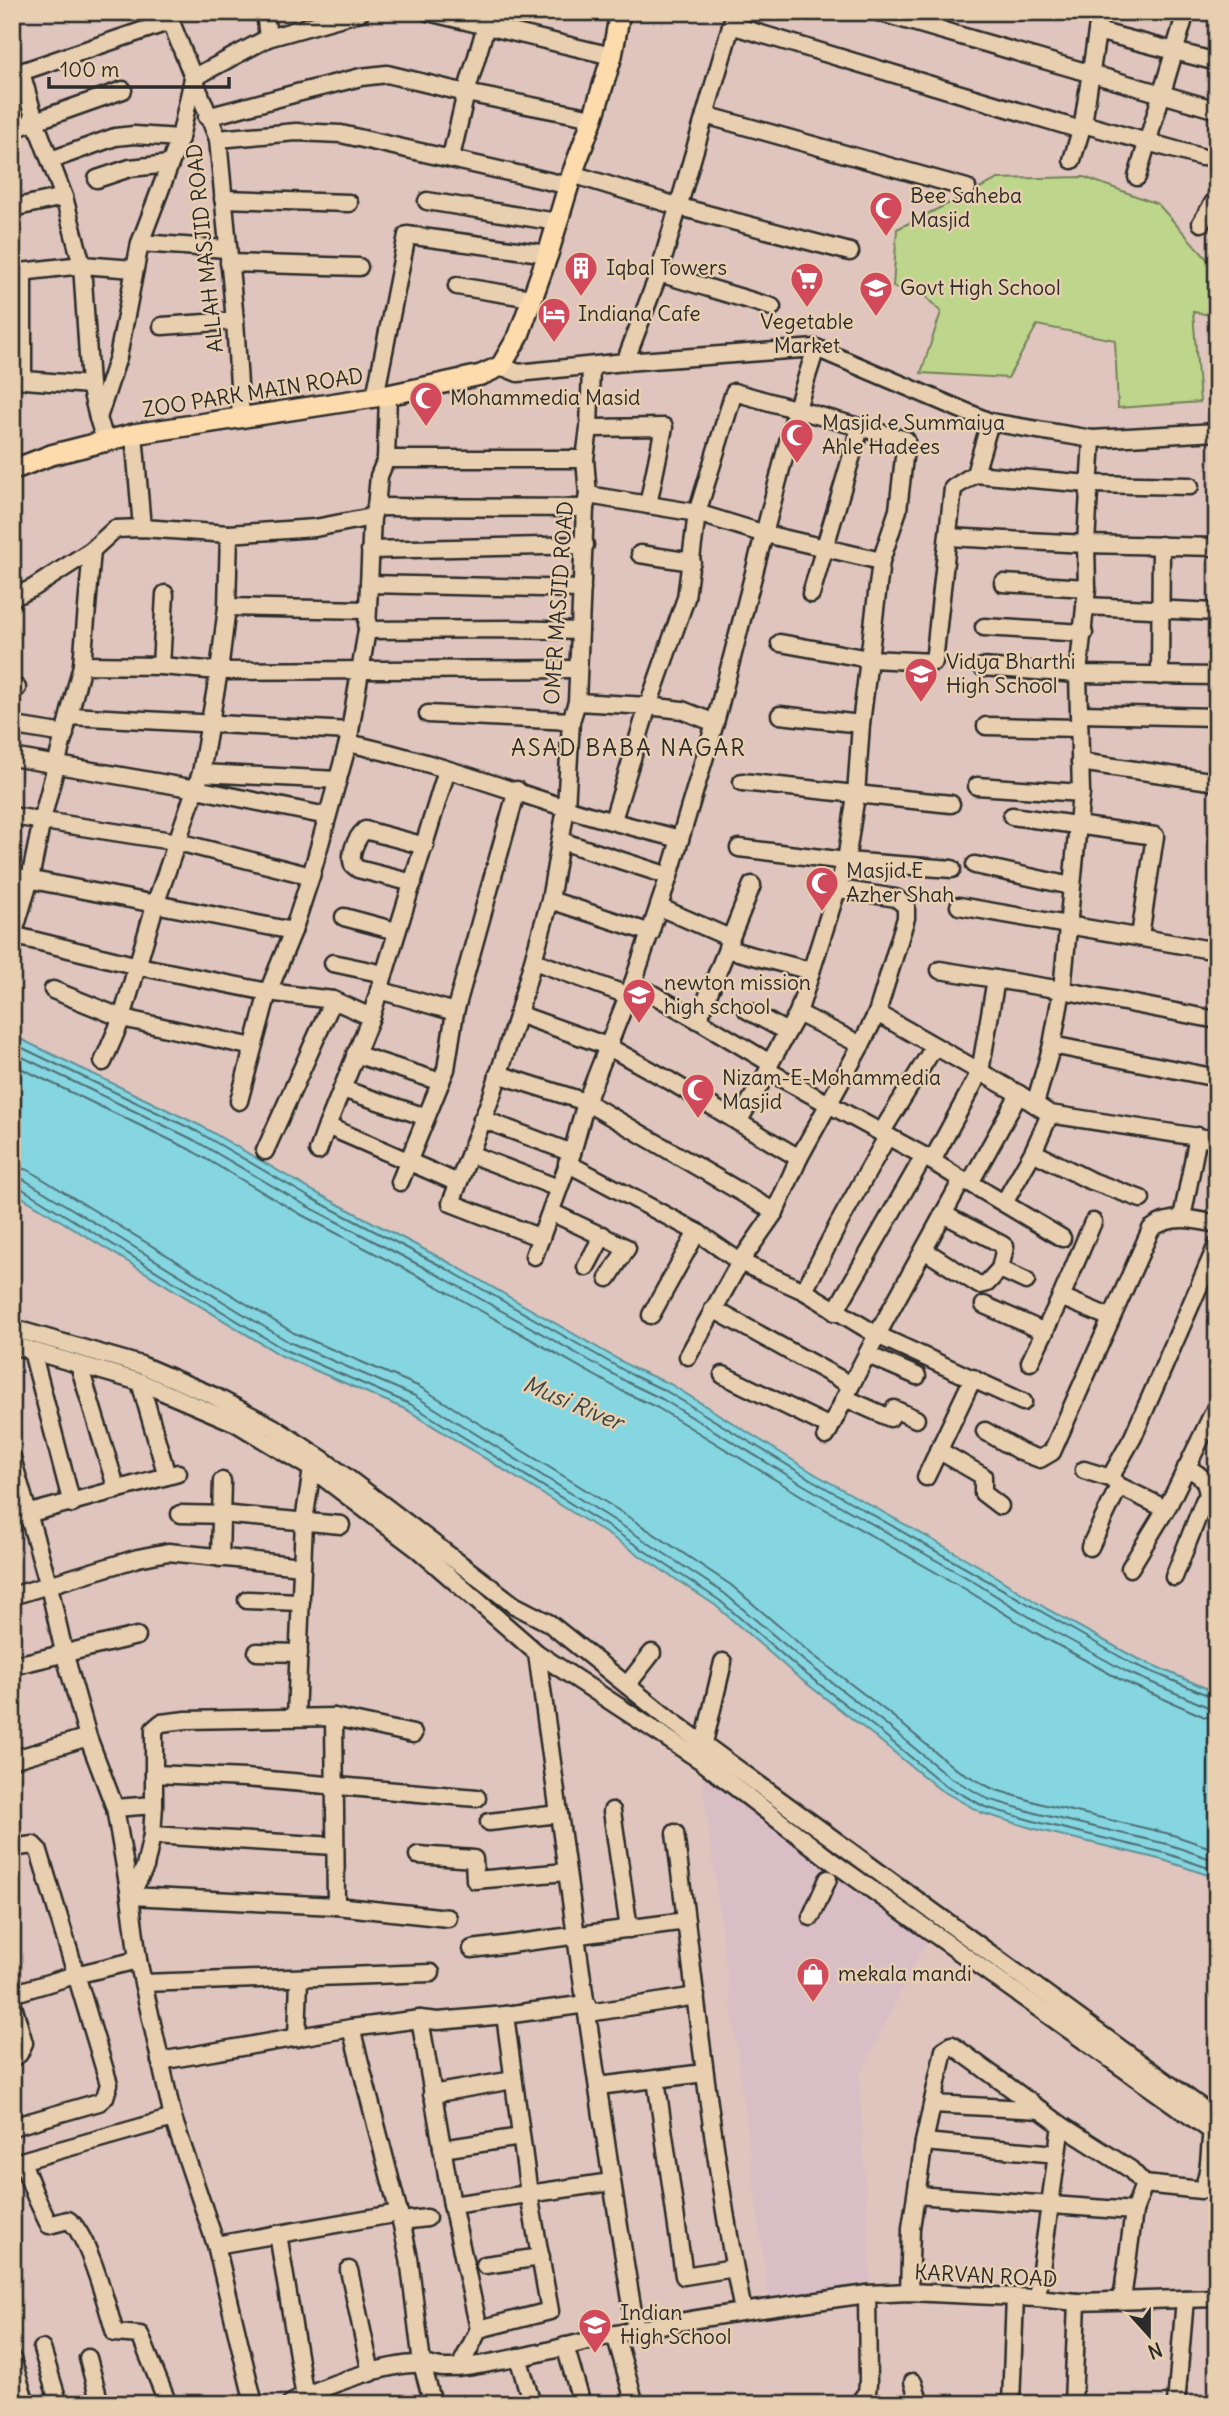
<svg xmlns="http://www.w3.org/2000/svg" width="1229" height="2416" font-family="Delius,sans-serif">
	<rect width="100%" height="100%" fill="#dfc5bd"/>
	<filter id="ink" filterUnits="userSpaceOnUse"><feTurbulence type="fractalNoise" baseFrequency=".0143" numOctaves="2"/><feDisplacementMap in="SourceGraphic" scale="14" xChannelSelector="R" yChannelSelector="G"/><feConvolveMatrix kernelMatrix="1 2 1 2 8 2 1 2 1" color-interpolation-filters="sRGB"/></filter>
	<g filter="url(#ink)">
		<!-- built -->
		<polygon fill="#d9bec6" points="700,1760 931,1931 859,2077 871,2288 770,2308"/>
		<!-- green -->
		<polygon fill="#bdd68c" stroke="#74805c" stroke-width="2" points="1084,177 1158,204 1215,268 1217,316 1193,312 1200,402 1118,408 1115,340 1037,325 1008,378 921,373 941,312 922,293 893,287 897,229 998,179"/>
		<!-- water -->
		<polygon fill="#85d6e1" stroke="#619298" stroke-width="2" points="12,1035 201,1126 313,1191 450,1263 635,1369 670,1384 815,1474 979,1566 1047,1609 1134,1657 1217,1693 1217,1878 1163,1860 1035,1829 982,1813 939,1789 873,1735 793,1673 715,1605 604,1532 407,1410 282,1356 12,1191"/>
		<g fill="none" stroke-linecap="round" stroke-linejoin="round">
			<!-- shore -->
			<g stroke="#4f6f74" stroke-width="2">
				<polyline points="12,1043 198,1132 309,1197 447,1269 632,1375 666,1391 812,1480 1131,1663 1217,1699"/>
				<polyline points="12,1052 194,1140 305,1205 442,1277 627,1382 662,1399 807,1487 971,1580 1039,1623 1127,1672 1208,1707 1217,1708"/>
				<polyline points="12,1064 189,1149 300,1214 437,1286 622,1391 658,1408 802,1496 965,1589 1034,1632 1123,1681 1205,1717 1217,1718"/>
				<polyline points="12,1166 28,1170 294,1333 420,1387 618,1510 731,1585 809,1652 890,1714 954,1768 993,1789 1042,1804 1170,1834 1217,1850"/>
				<polyline points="12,1177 23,1179 289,1342 415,1396 612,1519 724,1593 803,1660 883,1722 948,1776 988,1799 1039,1814 1167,1844 1217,1861"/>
				<polyline points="12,1186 19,1187 285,1350 410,1404 607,1526 719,1600 797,1667 877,1729 943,1784 985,1807 1037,1822 1165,1853 1217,1871"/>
			</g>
			<defs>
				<g id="minor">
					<polyline points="167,12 218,139 235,321 241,417"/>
					<polyline points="265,12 268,38"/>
					<polyline points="428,12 612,56"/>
					<polyline points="878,12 1217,110"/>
					<polyline points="731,25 1081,130"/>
					<polyline points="1097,31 1217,62"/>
					<polyline points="12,75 171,21"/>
					<polyline points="123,90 35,121 64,197 82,265 134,269"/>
					<polyline points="705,115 967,188"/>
					<polyline points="207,117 297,93 361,77 387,74 466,93 593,118"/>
					<polyline points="1083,124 1201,157"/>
					<polyline points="12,130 35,121 21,72"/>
					<polyline points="218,139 296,132 341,134 570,186"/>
					<polyline points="451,157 466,93 486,26"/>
					<polyline points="51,160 115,137 134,135 180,138"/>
					<polyline points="1072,160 1083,124 1100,12"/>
					<polyline points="572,174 680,207 850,252"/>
					<polyline points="1137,177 1186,12"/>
					<polyline points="97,179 130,168 169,164"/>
					<polyline points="223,199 349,203"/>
					<polyline points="427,201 557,222"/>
					<polyline points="12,208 64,197"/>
					<polyline points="1201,223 1217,197"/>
					<polyline points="140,243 227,249"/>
					<polyline points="229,263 359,267"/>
					<polyline points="12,273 82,265 90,385 98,418"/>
					<polyline points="23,273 23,379"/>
					<polyline points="659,273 772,307"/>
					<polyline points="457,286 531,298"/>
					<polyline points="162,326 235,321"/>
					<polyline points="625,362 659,273 735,12"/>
					<polyline points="501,366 518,373 625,362 816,348 990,422 1092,439 1217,432"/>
					<polyline points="12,379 90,385"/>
					<polyline points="375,397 407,235 548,254"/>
					<polyline points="589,428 664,427 648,505"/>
					<polyline points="134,434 142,528"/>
					<polyline points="106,443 98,418 118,357 140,243 180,138 193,78 268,38 361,12"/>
					<polyline points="386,459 585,459"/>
					<polyline points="975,474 1089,484 1190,486"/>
					<polyline points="588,495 697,513 765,534 881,561"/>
					<polyline points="376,507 585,508"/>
					<polyline points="948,537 1086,544 1215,547"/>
					<polyline points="370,550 585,545"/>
					<polyline points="640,554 692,562"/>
					<polyline points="1003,583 1087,588"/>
					<polyline points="369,584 582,589"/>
					<polyline points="811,594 860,428"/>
					<polyline points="12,598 33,588 92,550 115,529 142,528 229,534 315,528 372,517"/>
					<polyline points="1085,606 1217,612"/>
					<polyline points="227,607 367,610"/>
					<polyline points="984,627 1084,633"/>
					<polyline points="367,630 510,629 580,631"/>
					<polyline points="780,643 869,659 934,662 953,488 975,474 990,422"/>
					<polyline points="82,665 161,666 219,671 578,669"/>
					<polyline points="161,666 165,594"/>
					<polyline points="982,667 1078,674 1217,676"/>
					<polyline points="1160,676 1161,545"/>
					<polyline points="12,688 17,688"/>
					<polyline points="577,702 648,706 682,710 715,723"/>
					<polyline points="428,714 571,721"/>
					<polyline points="1079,714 1217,717"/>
					<polyline points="780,715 861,724"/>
					<polyline points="70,716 350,731"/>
					<polyline points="986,726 1079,728"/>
					<polyline points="21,727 65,734"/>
					<path d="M348,743C423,759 494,785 566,808C603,820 642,829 680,839"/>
					<polyline points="12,757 196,789 327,816"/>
					<polyline points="1080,762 1217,782"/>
					<polyline points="201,773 338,780"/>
					<polyline points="742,782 951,804"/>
					<polyline points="977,786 1081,793"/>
					<polyline points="12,816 178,842 311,876"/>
					<polyline points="1012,816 1155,836 1140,936"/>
					<polyline points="613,820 648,706 686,598 697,513 734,392 906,440 898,510 881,561 861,724 856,795 846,861 798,1013 770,1063 768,1071"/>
					<polyline points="561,841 669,876"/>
					<polyline points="739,848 846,861 952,869"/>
					<polyline points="975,865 1071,886"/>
					<polyline points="12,876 293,931"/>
					<path d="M413,883L358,869L353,865C349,854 356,838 365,830L425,846"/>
					<polyline points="550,900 651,933"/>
					<polyline points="959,906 1217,951"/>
					<polyline points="659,907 730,938"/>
					<polyline points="344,917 396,931"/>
					<polyline points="12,935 138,966 268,992 333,1000 371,1017"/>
					<polyline points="12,939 30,879 42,820 82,665 92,550"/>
					<polyline points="727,947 752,885"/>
					<polyline points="534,961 627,995"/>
					<polyline points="333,963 384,974"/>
					<polyline points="940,970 1062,990 1217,1020"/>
					<polyline points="633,983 698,1020"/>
					<polyline points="53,990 122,1018 253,1047"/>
					<polyline points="379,990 455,1012"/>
					<polyline points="747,1010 787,1032"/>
					<polyline points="798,1013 861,1045"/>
					<polyline points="877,1013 1019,1094 1050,1114 1217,1140"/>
					<polyline points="518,1014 607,1046 670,1081 738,1122"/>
					<polyline points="1052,1045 1217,1078"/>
					<polyline points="355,1054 441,1082"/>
					<polyline points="103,1062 122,1018 156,902 201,773 219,671 227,607 229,534"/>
					<polyline points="770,1063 698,1020 727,949 811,971"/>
					<polyline points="498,1074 586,1102 775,1212"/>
					<polyline points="342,1089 327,1126 458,1183"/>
					<polyline points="239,1101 268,992 293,931 311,876 348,743 367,630 372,517 376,507 379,476 386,459 388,395"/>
					<polyline points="1035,1104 1052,1045 1062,990 1078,824 1081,793 1078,674 1087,588 1086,544 1092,439"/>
					<polyline points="426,1117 342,1089 371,1017 447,770"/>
					<polyline points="482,1119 572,1153"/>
					<polyline points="881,1133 934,1047"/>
					<polyline points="265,1151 333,1000"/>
					<polyline points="318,1151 327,1126"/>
					<polyline points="1033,1152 1089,1180 1141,1199"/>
					<polyline points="470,1154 558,1188"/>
					<polyline points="799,1158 738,1122 768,1071 924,1156 962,1180 970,1183 1062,1238"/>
					<polyline points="932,1161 980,1072 996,979"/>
					<polyline points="567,1163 697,1232 740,1262 804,1291 877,1335 962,1180"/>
					<polyline points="400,1182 446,1069 455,1012 517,790"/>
					<polyline points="970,1183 1019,1094"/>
					<polyline points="1004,1203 1033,1152 1050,1114"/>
					<polyline points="551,1212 627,1248 608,1278"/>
					<polyline points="943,1214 1001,1244 1005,1247 1000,1269 1026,1281"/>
					<polyline points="1182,1218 1198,1136"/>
					<polyline points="541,1238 451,1203 492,1095 518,1014 550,900 566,808 571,721 577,702 585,508 588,495 585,459 589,428 591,366"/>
					<polyline points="924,1250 979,1285 987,1283 1000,1269"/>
					<polyline points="534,1256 572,1153 586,1102 633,983 669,876 715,723 796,411 816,348"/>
					<polyline points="586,1267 603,1235"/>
					<polyline points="804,1291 839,1223 887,1137"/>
					<polyline points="1061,1297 1111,1318"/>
					<polyline points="984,1305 1045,1332"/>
					<polyline points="713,1309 851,1385 877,1335 1023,1402"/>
					<polyline points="835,1312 924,1156"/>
					<polyline points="651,1315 697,1232"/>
					<polyline points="12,1328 141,1365 214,1396 273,1427 322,1459 387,1508 514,1605 549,1623 669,1719 1217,2119"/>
					<polyline points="12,1345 140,1382 236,1423 312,1469 420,1551 537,1653 700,1760 833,1862 1217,2135"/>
					<polyline points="32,1351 72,1504"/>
					<polyline points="868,1355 917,1376"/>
					<polyline points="688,1356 740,1262 775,1212 799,1158 861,1045 877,1013 906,918 906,906 896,898 839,889"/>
					<polyline points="1030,1362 1061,1297 1093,1222"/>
					<polyline points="79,1365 117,1490"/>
					<polyline points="723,1375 830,1427"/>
					<polyline points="140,1382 167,1476"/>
					<polyline points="851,1385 845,1398 890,1418 894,1409 916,1419"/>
					<path d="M985,1431L1021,1452L1040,1459L1052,1452L1151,1229C1170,1214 1194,1219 1217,1224"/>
					<polyline points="826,1436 845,1398"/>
					<polyline points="938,1450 983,1476 983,1493 1000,1506"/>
					<polyline points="12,1458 49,1586 64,1652 88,1737 115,1808 130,1896 138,1960 173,2118 216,2245 254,2404"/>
					<path d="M1186,1468C1204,1475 1208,1483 1208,1502"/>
					<polyline points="1084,1470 1110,1478 1133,1437 1217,1245"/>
					<polyline points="926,1477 973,1378"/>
					<polyline points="1113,1480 1119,1486 1166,1509"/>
					<polyline points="180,1514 232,1515 341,1525"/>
					<polyline points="12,1518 178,1473"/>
					<polyline points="1090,1547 1119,1486"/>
					<polyline points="220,1558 222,1481"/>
					<polyline points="1130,1568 1169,1504 1217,1405"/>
					<polyline points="1174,1577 1204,1501 1217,1505"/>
					<polyline points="12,1596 138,1558 168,1552 302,1566"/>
					<polyline points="247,1600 301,1602"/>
					<polyline points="257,1652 299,1653"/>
					<path d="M537,1653C568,1879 598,2105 636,2330"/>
					<polyline points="12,1666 137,1636"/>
					<polyline points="627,1685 652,1653"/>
					<polyline points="296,1717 304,1521 312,1469"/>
					<polyline points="334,1717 336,1906"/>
					<polyline points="704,1743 723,1662"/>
					<polyline points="12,1760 88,1737"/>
					<polyline points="154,1774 154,1729 161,1723 186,1720 334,1717 413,1734"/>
					<polyline points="154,1805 152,1835 145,1867 130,1896 336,1906 448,1918"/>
					<polyline points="115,1808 154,1805 154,1774 245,1778 477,1798"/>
					<polyline points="612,1811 629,1929"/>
					<polyline points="489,1822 559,1814"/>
					<path d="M675,1833C696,1993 711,2153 743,2311"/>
					<polyline points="152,1835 335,1846"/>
					<polyline points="12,1848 33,1845 39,1851 109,2084 105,2097 99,2102 12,2127"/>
					<polyline points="418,1855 474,1859 475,1880 566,1872"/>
					<polyline points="811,1917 828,1879"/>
					<polyline points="472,1949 686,1921"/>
					<polyline points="143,1983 431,1973"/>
					<polyline points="12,1994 75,1975 138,1960"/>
					<polyline points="12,2002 24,2043 19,2054 12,2058"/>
					<polyline points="589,2013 696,1996"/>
					<polyline points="420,2019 452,2205 479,2329"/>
					<polyline points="351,2028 401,2221 409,2258 422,2364 433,2404"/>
					<polyline points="297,2038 299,1979"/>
					<polyline points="160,2061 351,2028 420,2019 438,2021 505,2015 587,2004"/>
					<polyline points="656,2079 704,2073"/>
					<polyline points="598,2086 656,2079 684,2276 734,2268"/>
					<polyline points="432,2094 513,2080"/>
					<polyline points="933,2104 1042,2110"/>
					<polyline points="924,2142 1057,2154"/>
					<polyline points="442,2149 521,2137"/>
					<path d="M22,2161L35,2195L49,2225L68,2220C87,2230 108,2310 115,2333L140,2335L168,2404"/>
					<polyline points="14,2163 173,2118"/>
					<path d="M1144,2184L1201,2190C1211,2179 1209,2147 1212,2131"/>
					<polyline points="916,2195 1134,2211"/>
					<polyline points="452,2205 611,2182"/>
					<polyline points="401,2221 427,2218"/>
					<polyline points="278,2234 306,2404"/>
					<polyline points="216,2245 399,2213"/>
					<polyline points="485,2265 541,2257"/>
					<polyline points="349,2270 371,2373"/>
					<polyline points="909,2292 911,2228 924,2142 944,2050 952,2045 1061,2125 1130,2169 1144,2184 1134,2211 1122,2300"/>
					<polyline points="1037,2298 1061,2125"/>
					<polyline points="615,2334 635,2404"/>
					<polyline points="565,2346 582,2404"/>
					<polyline points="42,2349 59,2404"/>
					<polyline points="518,2357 532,2404"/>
					<polyline points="88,2358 100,2404"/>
					<polyline points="12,2359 26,2404"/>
					<polyline points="460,2367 479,2329 550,2311 529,2194 505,2015"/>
					<polyline points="913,2382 920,2404"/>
					<path d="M290,2404C319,2387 389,2362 422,2364C429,2364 435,2368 443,2368C467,2369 493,2362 516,2358C556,2350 595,2338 635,2330C712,2315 789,2305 867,2294"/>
					<polyline points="858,2404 867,2392 868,2384 867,2294 909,2292 1037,2298 1077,2302 1217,2298"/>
					<polyline points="1011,2404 1015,2297"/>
					<polyline points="1073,2404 1077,2302"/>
					<polyline points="1176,2404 1185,2299"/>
				</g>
				<polyline id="major" points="12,470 51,455 134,434 388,395 481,375 501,366 519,335 548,254 572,174 593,118 612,56 620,12"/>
			</defs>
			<!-- minor casing -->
			<use href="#minor" stroke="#2b2b2b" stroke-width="21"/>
			<!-- major casing -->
			<use href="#major" stroke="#2b2b2b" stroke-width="24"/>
			<!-- minor -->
			<use href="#minor" stroke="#e8cfb0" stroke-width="16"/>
			<!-- major -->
			<use href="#major" stroke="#fddbac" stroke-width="19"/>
		</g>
	</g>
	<!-- icons -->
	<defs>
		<symbol id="mosque-pin" viewBox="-11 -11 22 30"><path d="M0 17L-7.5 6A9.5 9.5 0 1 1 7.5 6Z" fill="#d1495b" stroke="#e8cfb0"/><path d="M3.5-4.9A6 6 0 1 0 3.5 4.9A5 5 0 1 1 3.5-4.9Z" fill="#fff"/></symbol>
		<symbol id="building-pin" viewBox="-11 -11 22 30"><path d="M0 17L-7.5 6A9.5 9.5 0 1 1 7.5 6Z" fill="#d1495b" stroke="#e8cfb0"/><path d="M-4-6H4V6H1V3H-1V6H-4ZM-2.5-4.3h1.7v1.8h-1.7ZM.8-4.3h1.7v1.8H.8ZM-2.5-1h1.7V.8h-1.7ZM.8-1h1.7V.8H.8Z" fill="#fff"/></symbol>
		<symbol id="supermarket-pin" viewBox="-11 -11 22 30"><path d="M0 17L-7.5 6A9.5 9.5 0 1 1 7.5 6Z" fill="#d1495b" stroke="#e8cfb0"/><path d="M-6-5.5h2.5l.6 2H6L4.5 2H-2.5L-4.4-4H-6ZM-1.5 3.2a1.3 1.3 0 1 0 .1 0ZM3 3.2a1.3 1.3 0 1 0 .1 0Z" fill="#fff"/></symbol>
		<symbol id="school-pin" viewBox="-11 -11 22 30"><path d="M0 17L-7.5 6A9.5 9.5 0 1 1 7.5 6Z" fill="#d1495b" stroke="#e8cfb0"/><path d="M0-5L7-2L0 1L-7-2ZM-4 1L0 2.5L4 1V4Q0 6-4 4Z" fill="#fff"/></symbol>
		<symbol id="hotel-pin" viewBox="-11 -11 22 30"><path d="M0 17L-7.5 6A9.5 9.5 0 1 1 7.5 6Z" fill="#d1495b" stroke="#e8cfb0"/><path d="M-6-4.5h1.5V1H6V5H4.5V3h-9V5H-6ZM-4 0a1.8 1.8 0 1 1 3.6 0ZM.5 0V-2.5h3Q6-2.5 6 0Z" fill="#fff"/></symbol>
		<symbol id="shop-pin" viewBox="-11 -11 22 30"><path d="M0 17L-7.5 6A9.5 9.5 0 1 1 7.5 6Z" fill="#d1495b" stroke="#e8cfb0"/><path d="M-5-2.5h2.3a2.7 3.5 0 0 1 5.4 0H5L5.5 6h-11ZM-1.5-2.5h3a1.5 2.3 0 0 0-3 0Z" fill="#fff"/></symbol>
		<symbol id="university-pin" viewBox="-11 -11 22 30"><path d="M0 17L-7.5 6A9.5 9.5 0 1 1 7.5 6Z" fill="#d1495b" stroke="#e8cfb0"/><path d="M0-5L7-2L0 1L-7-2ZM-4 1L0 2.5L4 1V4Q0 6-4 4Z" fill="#fff"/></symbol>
	</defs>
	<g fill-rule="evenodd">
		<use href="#mosque-pin" x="867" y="189" width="38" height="52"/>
		<use href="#building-pin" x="562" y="249" width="38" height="52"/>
		<use href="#supermarket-pin" x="788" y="260" width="38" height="52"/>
		<use href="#school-pin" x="857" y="269" width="38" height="52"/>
		<use href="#hotel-pin" x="535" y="295" width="38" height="52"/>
		<use href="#mosque-pin" x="407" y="379" width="38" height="52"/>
		<use href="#mosque-pin" x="778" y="416" width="38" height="52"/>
		<use href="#school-pin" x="902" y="655" width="38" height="52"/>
		<use href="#mosque-pin" x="803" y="864" width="38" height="52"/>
		<use href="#school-pin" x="620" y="976" width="38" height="52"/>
		<use href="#mosque-pin" x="679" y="1071" width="38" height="52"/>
		<use href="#shop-pin" x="794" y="1955" width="38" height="52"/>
		<use href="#university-pin" x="576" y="2306" width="38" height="52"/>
	</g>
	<g text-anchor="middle" stroke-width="5" stroke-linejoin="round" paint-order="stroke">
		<!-- poi labels -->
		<g font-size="21" fill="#2b2b2b" stroke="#e8cfb0" text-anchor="start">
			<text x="910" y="203">Bee Saheba<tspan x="910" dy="24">Masjid</tspan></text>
			<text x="606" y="275">Iqbal Towers</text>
			<text x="900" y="295">Govt High School</text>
			<text x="578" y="321">Indiana Cafe</text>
			<text x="807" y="329" text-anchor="middle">Vegetable<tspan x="807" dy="24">Market</tspan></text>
			<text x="450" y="405">Mohammedia Masid</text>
			<text x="822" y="430">Masjid e Summaiya<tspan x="822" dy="24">Ahle Hadees</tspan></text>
			<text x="946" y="669">Vidya Bharthi<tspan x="946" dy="24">High School</tspan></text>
			<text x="846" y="878">Masjid E<tspan x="846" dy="24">Azher Shah</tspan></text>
			<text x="664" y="990">newton mission<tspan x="664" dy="24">high school</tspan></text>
			<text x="722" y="1085">Nizam-E-Mohammedia<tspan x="722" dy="24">Masjid</tspan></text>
			<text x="838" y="1981">mekala mandi</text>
			<text x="620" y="2320">Indian<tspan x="620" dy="24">High School</tspan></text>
		</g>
		<!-- street labels -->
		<g font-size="21" fill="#2b2b2b" stroke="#e8cfb0">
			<text transform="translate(205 248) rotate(-96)" y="7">ALLAH MASJID ROAD</text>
			<text transform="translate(253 393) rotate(-9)" y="7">ZOO PARK MAIN ROAD</text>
			<text transform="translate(559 603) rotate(-86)" y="7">OMER MASJID ROAD</text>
			<text transform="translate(986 2276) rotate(3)" y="7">KARVAN ROAD</text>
		</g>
		<!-- neighbourhood labels -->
		<g font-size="23" letter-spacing="2" fill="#2b2b2b" stroke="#e8cfb0">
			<text x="629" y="756">ASAD BABA NAGAR</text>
		</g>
		<!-- water labels -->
		<g font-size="23" font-style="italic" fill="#384546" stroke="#e8cfb0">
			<text transform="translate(573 1403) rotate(23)" y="8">Musi River</text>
		</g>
	</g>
	<!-- margin -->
	<rect width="1229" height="2416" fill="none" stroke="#e8cfb0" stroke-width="42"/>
	<rect x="21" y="21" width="1187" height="2374" fill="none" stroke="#2b2b2b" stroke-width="2.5" filter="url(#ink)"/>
	<!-- north arrow -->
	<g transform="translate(1149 2335) rotate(159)" stroke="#e8cfb0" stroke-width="5" paint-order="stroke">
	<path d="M0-5L12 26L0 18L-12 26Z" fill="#2b2b2b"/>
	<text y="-10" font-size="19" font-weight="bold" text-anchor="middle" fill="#2b2b2b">N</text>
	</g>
	<!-- scale -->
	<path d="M49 77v10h180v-10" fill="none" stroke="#2b2b2b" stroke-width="3.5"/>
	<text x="60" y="77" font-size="21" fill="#2b2b2b" stroke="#e8cfb0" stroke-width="5" paint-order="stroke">100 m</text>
</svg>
